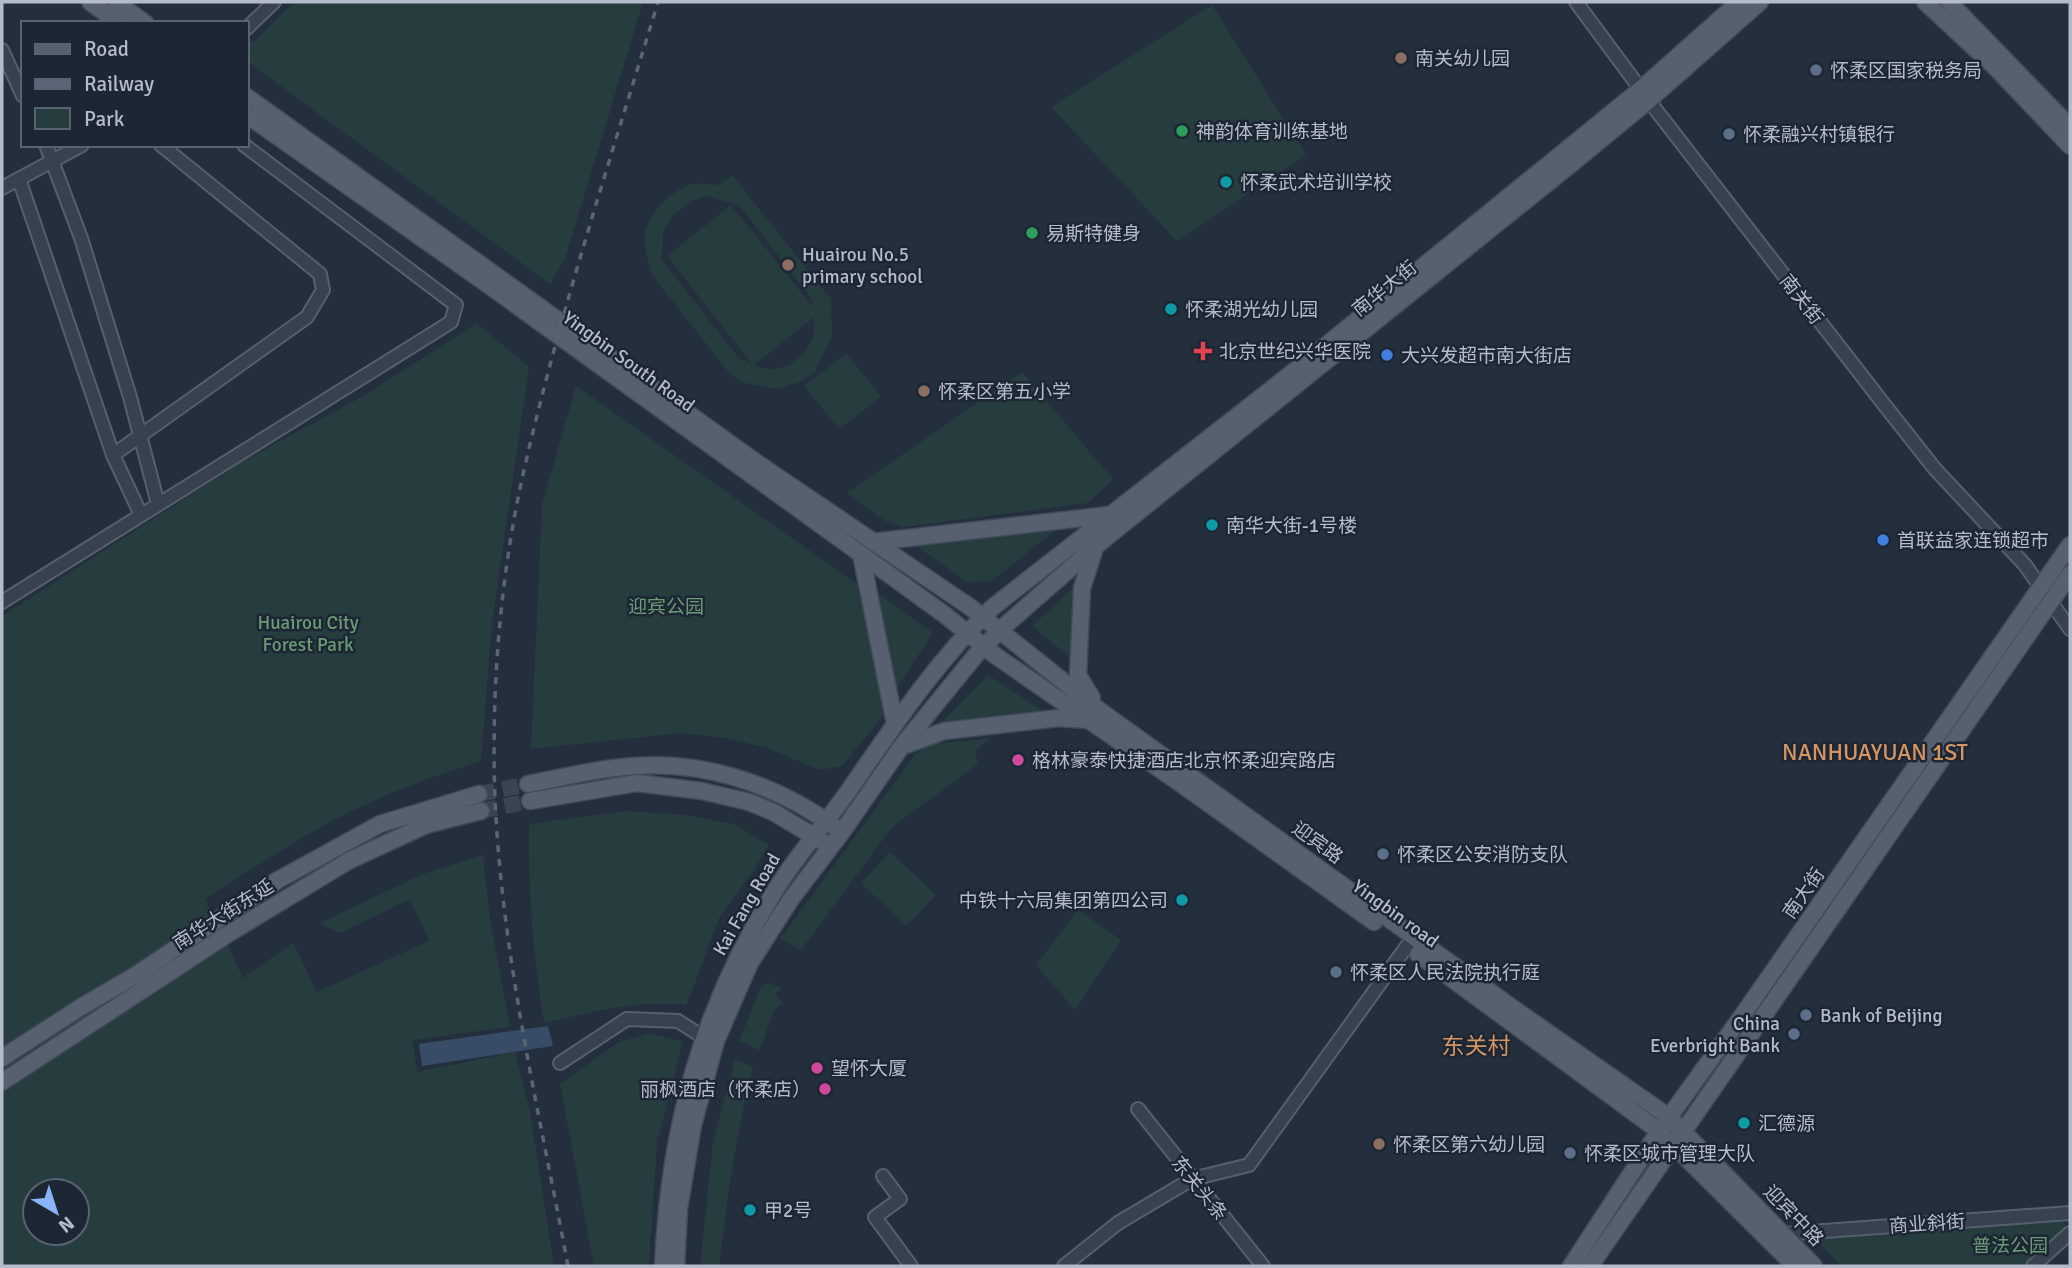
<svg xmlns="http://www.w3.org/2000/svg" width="2072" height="1268" font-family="Signika,'Noto Sans SC',sans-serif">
	<rect width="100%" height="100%" fill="#242f3e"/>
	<!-- green -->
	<g fill="#263c3f" fill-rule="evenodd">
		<polygon points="294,2 643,2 565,259 550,284 247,61 247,40 254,42"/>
		<polygon points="1212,5 1306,155 1177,241 1051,107"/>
		<path d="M732,175L831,299L832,335L815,372L800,382L776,389L745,383L730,374L652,275C648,260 643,246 645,231C649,213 670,193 686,186C697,182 709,184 719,185ZM706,196L739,205L812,299L813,307L731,205L667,256L752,364L739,358L662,260L663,233L671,217L691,201ZM814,317C819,350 786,380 754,365Z"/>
		<path d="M477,323L529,367L492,623L481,761C438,775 395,790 354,810C302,835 254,868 205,899L243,978L293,943L317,992L429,941L410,899L340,933L320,923L423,874L483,855L490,920L510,1027L413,1040L417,1072L515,1052L530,1112L554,1266H2V616L242,462L365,395ZM35,1191H77V1233H35Z"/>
		<polygon points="846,354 881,396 840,429 804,386"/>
		<polygon points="1022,372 1113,479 1088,503 903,527 885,521 847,493"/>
		<polygon points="576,386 857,584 886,712 842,766 820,770 767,748 726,738 680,733 531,749 542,505"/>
		<polygon points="1062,525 992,581 967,582 915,545"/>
		<polygon points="1079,582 1075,661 1032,626"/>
		<polygon points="879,594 933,633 896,689"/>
		<polygon points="988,675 1046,713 939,725"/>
		<polygon points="991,738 975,750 978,764 892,827 801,950 780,939 922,745"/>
		<path d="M626,811L686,815L734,824L769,845L754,870L719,918L687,1004C632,1001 597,1011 544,1023C533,955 528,893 529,824Z"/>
		<polygon points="890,852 936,895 906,926 861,883"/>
		<polygon points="1078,910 1121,940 1075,1010 1036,965"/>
		<polygon points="768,983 782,988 775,993 782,1003 774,1010 760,1050 739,1041 761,986"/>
		<polygon points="649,1033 683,1042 657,1142 649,1266 594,1266 560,1084 619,1042"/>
		<path d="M735,1059L753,1067C736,1133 727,1199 719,1266H700L713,1142Z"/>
		<polygon points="2063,1219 2066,1228 2022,1266 1841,1266 1820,1244 1823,1236"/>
	</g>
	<!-- water -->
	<polygon fill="#394c67" points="548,1026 553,1046 422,1066 419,1044"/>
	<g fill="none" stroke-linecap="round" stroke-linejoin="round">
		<!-- major-tunnel -->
		<g stroke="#3a4453" stroke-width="16" stroke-dasharray="16 8" stroke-linecap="butt">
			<polyline points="479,794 528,784"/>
			<polyline points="481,811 530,801"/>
		</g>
		<defs>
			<g id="minor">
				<polyline points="1576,2 1656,110 1886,407 1935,469 2025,565 2070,629"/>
				<polyline points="247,28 274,2"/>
				<polyline points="2,50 23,96"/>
				<polyline points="46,145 81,238 130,397 158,504"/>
				<polyline points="19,179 113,455 141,515"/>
				<polyline points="2,188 82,145"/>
				<polyline points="113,455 307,317 323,290 320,274 161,145"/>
				<polyline points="2,602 451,322 456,305 244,145"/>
				<polyline points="560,1063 627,1019 678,1021 703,1037"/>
				<polyline points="1138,1109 1263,1266"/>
				<polyline points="883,1176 900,1199 875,1217 911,1266"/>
				<polyline points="1783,1234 2070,1213"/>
				<polyline points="1064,1266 1118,1223 1192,1179 1249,1165 1407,946"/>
				<polyline points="2033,1266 2070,1233"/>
			</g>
			<g id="major">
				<polyline points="90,2 119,23"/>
				<polyline points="116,2 145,23"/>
				<polyline points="1925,2 1996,68 2070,146"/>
				<polyline points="1949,2 2070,127"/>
				<polyline points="247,97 760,465 970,607 1099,710 1514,1009 1669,1117 1814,1266"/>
				<polyline points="247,115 487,284 861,554 945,615 996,656 1184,786 1374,922"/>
				<polyline points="873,542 1109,515"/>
				<polyline points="861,554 895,724"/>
				<polyline points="1092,698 1078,675 1082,588 1096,545"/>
				<polyline points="903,746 944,731 1059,718 1087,720"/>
				<path d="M528,784C560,778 591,770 623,767C698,758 774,783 835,827"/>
				<polyline points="530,801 637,783 702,791 749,802 773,812 822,841"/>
				<polyline points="1418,954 1659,1131 1795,1266"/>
				<polyline points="2,1058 81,1007 136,975 278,880 380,824 479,794"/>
				<polyline points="2,1082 228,934 350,860 426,825 481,811"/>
				<path d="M663,1266C669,1127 702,1008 776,889C799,852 828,821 852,786C895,724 938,659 993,607L1297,369L1641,89L1739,2"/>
				<polyline points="676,1266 679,1209 693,1125 716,1041 750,963 791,899 842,832 901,747 975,656 1000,630 1097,545 1570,165 1649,100 1760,2"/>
				<polyline points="1571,1266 1659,1131 1742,1016 2070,545"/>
				<polyline points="1590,1266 2070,574"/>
			</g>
		</defs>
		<!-- minor casing -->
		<use href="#minor" stroke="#565f6c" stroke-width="16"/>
		<!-- major casing -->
		<use href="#major" stroke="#414a57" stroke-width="19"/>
		<!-- minor -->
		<use href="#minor" stroke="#38414e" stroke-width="12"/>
		<!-- major -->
		<use href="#major" stroke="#56606e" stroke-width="16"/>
		<!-- rail -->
		<path stroke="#5a6575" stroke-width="3.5" stroke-dasharray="7 7" stroke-linecap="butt" d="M568,1266C539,1111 502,957 495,799C491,690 500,576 524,470C560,312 611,157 658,2"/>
	</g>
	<!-- markers -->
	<g fill="#8d6e63" stroke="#1d2633" stroke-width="2.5">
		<circle cx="1401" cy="58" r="7"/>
		<circle cx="788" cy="265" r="7"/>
		<circle cx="924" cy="391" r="7"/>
		<circle cx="1379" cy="1144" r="7"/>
	</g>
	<g fill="#5c6f8a" stroke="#1d2633" stroke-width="2.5">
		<circle cx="1816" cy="70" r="7"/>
		<circle cx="1729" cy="134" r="7"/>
		<circle cx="1383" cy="854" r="7"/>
		<circle cx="1336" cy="972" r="7"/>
		<circle cx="1806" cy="1015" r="7"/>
		<circle cx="1794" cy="1034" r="7"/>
		<circle cx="1570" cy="1153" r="7"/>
	</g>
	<g fill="#2e9e5b" stroke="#1d2633" stroke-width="2.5">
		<circle cx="1182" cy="131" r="7"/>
		<circle cx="1032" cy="233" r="7"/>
	</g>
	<g fill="#0f9aa8" stroke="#1d2633" stroke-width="2.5">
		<circle cx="1226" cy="182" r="7"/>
		<circle cx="1171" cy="309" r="7"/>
		<circle cx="1212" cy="525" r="7"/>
		<circle cx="1182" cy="900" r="7"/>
		<circle cx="1744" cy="1123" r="7"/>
		<circle cx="750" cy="1210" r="7"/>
	</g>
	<path fill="#e0444e" stroke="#1d2633" stroke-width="2.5" d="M1199.5 340.5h7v7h7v7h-7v7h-7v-7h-7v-7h7z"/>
	<g fill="#3f7fe0" stroke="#1d2633" stroke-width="2.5">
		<circle cx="1387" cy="355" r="7"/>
		<circle cx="1883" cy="540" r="7"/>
	</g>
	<g fill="#d1479c" stroke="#1d2633" stroke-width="2.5">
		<circle cx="1018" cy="760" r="7"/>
		<circle cx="817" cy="1068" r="7"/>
		<circle cx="825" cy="1089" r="7"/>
	</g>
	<g text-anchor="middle" stroke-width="5" stroke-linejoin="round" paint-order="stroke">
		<!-- poi labels -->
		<g font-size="19" fill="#b4bcc9" stroke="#1d2633" text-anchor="start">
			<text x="1415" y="65">南关幼儿园</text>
			<text x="1830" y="77">怀柔区国家税务局</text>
			<text x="1196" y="138">神韵体育训练基地</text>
			<text x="1743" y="141">怀柔融兴村镇银行</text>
			<text x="1240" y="189">怀柔武术培训学校</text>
			<text x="1046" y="240">易斯特健身</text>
			<text x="802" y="261">Huairou No.5<tspan x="802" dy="22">primary school</tspan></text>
			<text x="1185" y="316">怀柔湖光幼儿园</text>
			<text x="1219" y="358">北京世纪兴华医院</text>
			<text x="1401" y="362">大兴发超市南大街店</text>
			<text x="938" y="398">怀柔区第五小学</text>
			<text x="1226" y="532">南华大街-1号楼</text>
			<text x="1897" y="547">首联益家连锁超市</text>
			<text x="1032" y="767">格林豪泰快捷酒店北京怀柔迎宾路店</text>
			<text x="1397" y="861">怀柔区公安消防支队</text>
			<text x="1168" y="907" text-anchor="end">中铁十六局集团第四公司</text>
			<text x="1350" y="979">怀柔区人民法院执行庭</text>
			<text x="1820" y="1022">Bank of Beijing</text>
			<text x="1780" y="1030" text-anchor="end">China<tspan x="1780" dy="22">Everbright Bank</tspan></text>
			<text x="831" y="1075">望怀大厦</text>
			<text x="811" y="1096" text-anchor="end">丽枫酒店（怀柔店）</text>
			<text x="1758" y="1130">汇德源</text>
			<text x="1393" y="1151">怀柔区第六幼儿园</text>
			<text x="1584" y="1160">怀柔区城市管理大队</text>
			<text x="764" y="1217">甲2号</text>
		</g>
		<!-- street labels -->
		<g font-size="19" fill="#b4bcc9" stroke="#1d2633">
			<text transform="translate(1384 288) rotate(-39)" y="7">南华大街</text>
			<text transform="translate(1802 299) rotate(52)" y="7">南关街</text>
			<text transform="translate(629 361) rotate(36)" y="7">Yingbin South Road</text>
			<text transform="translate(1318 842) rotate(36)" y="7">迎宾路</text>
			<text transform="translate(1803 893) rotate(-55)" y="7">南大街</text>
			<text transform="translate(746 904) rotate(-60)" y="7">Kai Fang Road</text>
			<text transform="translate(1396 913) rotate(36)" y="7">Yingbin road</text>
			<text transform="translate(223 914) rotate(-32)" y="7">南华大街东延</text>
			<text transform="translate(1200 1188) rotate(51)" y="7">东关头条</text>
			<text transform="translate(1794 1215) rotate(46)" y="7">迎宾中路</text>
			<text transform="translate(1927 1223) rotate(-4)" y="7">商业斜街</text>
		</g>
		<!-- park labels -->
		<g font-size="19" fill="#6b9a76" stroke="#1d2633">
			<text x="666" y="613">迎宾公园</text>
			<text x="308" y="629">Huairou City<tspan x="308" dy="22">Forest Park</tspan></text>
			<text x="2010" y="1252">普法公园</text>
		</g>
		<!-- quarter labels -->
		<g font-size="23" fill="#d59563" stroke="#1d2633">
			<text x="1875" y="760">NANHUAYUAN 1ST</text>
			<text x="1476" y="1054">东关村</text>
		</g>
	</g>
	<!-- border -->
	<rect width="2072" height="1268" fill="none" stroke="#b4bcc9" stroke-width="7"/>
	<!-- legend -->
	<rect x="21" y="21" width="228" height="126" fill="#1d2633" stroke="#59626f" stroke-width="2"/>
	<rect x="35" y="44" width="35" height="10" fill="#56606e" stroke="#59626f" stroke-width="2"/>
	<text x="84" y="56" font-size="21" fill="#b4bcc9">Road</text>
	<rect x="35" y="79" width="35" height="10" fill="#5a6575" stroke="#59626f" stroke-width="2"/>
	<text x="84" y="91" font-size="21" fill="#b4bcc9">Railway</text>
	<rect x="35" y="108" width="35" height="21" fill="#263c3f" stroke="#59626f" stroke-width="2"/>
	<text x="84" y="126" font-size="21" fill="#b4bcc9">Park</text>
	<!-- north arrow -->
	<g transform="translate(56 1212) rotate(141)"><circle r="33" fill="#1d2633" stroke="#59626f" stroke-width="2"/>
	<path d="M0-5L12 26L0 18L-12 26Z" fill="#8ab4f8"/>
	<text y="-10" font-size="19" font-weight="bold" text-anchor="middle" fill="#b4bcc9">N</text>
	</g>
</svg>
